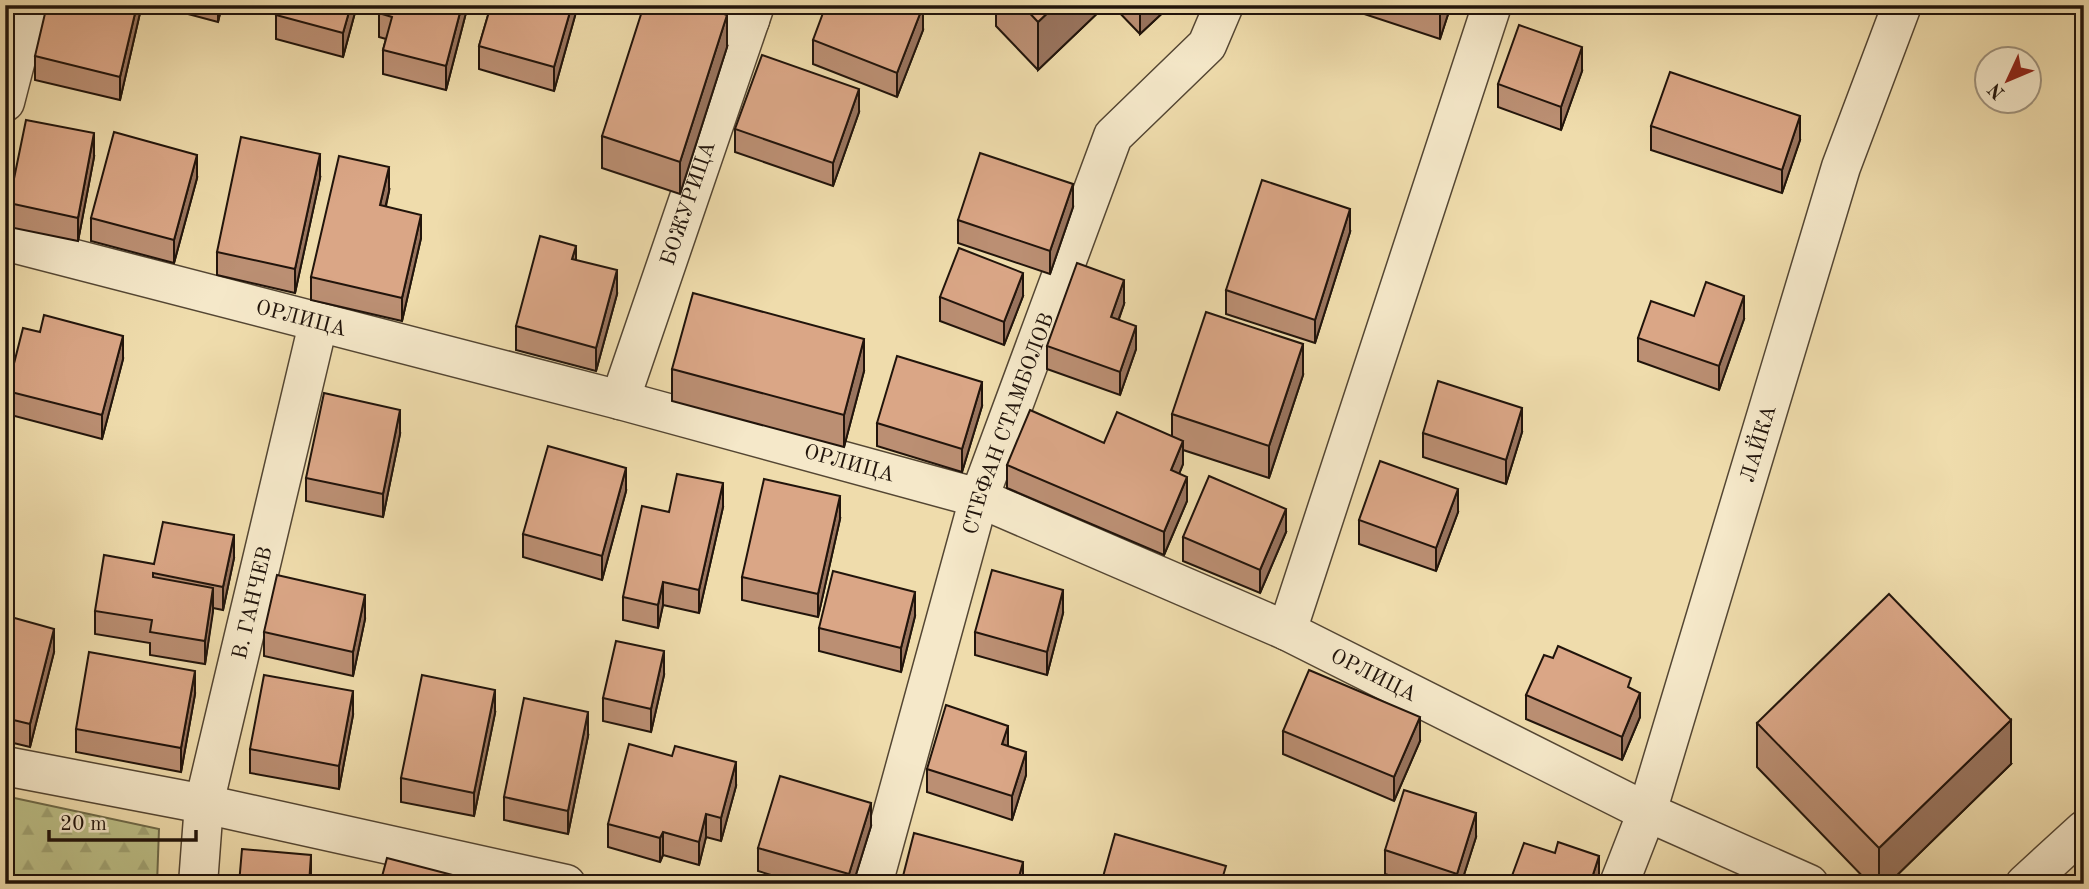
<svg xmlns="http://www.w3.org/2000/svg" width="2089" height="889" font-family="'Old Standard TT',serif">
	<defs>
		<pattern id="forest-firs" width="22" height="20" patternUnits="userSpaceOnUse" patternTransform="scale(1.75)"><rect width="22" height="20" fill="#bcbf87"/><path d="M5 1l3.5 6h-7zM16 11l3.5 6h-7z" fill="#a1a373"/></pattern>
	</defs>
	<rect width="100%" height="100%" fill="#efdcac"/>
	<filter id="stains"><feTurbulence type="fractalNoise" baseFrequency=".00286" numOctaves="4"/><feColorMatrix values="0 0 0 0 .2 0 0 0 0 .09 0 0 0 0 .02 0 0 0 .5 -.17"/></filter>
	<radialGradient id="worn" r=".72"><stop offset=".6" stop-color="#630" stop-opacity="0"/><stop offset="1" stop-color="#630" stop-opacity=".3"/></radialGradient>
	<!-- forest -->
	<polygon fill="url(#forest-firs)" stroke="#6e6a49" stroke-width="2" points="5,796 159,829 157,884 5,884"/>
	<g fill="none" stroke-linecap="round" stroke-linejoin="round">
		<defs>
			<g id="minor">
				<polyline points="697,5 750,20"/>
				<polyline points="5,102 30,5"/>
				<path id="s1" d="M5,241L620,400L979,498L1287,631L1647,812L1809,884"/>
				<path id="s2" d="M620,400L755,5"/>
				<polyline points="1287,631 1492,5"/>
				<polyline points="5,766 204,804 566,884"/>
				<path id="s3" d="M198,884L204,804L318,324"/>
				<path id="s4" d="M873,884L979,498L1113,136L1207,45L1224,5"/>
				<path id="s5" d="M1619,884L1647,812L1841,167L1902,5"/>
				<polyline points="2025,884 2084,830"/>
			</g>
		</defs>
		<!-- minor casing -->
		<use href="#minor" stroke="#544633" stroke-width="41"/>
		<!-- minor -->
		<use href="#minor" stroke="#f5e8c9" stroke-width="38"/>
	</g>
	<!-- wall -->
	<g fill="#bb8f73" stroke="#21140b" stroke-width="2">
		<polygon points="140,5 140,13 120,100 35,80 35,56"/>
		<polygon points="169,5 222,5 218,22 169,9"/>
		<polygon points="357,5 343,57 276,39 276,15"/>
		<polygon points="381,5 468,5 446,90 383,74 383,50 386,39 379,37 379,13"/>
		<polygon points="491,5 578,5 554,91 479,69 479,46"/>
		<polygon points="996,5 1106,5 1038,70 996,26"/>
		<polygon points="1112,5 1171,5 1140,34"/>
		<polygon points="1343,5 1451,5 1440,39 1343,7"/>
		<polygon points="923,30 897,97 813,64 813,40"/>
		<polygon points="727,47 680,194 602,168 602,136"/>
		<polygon points="1582,71 1561,130 1498,107 1498,84"/>
		<polygon points="859,112 833,186 735,152 735,129"/>
		<polygon points="1651,126 1800,140 1782,193 1651,150"/>
		<polygon points="94,157 78,241 9,227 9,203"/>
		<polygon points="197,178 174,263 91,241 91,218"/>
		<polygon points="320,178 295,293 217,275 217,252"/>
		<polygon points="389,191 386,206 421,238 402,321 311,300 311,277"/>
		<polygon points="1073,207 1050,274 958,243 958,220"/>
		<polygon points="1350,232 1315,343 1226,314 1226,290"/>
		<polygon points="617,294 596,371 516,350 516,326"/>
		<polygon points="1023,296 1004,345 940,321 940,297"/>
		<polygon points="1124,304 1119,319 1136,349 1120,395 1047,369 1047,346"/>
		<polygon points="1694,316 1744,319 1719,390 1638,361 1638,338"/>
		<polygon points="123,359 102,439 7,414 7,391"/>
		<polygon points="672,369 864,371 844,447 672,401"/>
		<polygon points="1303,375 1269,478 1183,450 1183,464 1179,474 1187,501 1164,555 1007,488 1007,465 1104,443 1172,436 1172,414"/>
		<polygon points="982,406 962,472 877,446 877,423"/>
		<polygon points="1522,432 1506,484 1423,457 1423,433"/>
		<polygon points="400,434 383,517 306,501 306,478"/>
		<polygon points="626,491 602,580 523,557 523,534"/>
		<polygon points="723,507 699,613 663,605 658,628 623,620 623,597 669,512"/>
		<polygon points="1458,512 1436,571 1359,544 1359,520"/>
		<polygon points="840,519 818,617 742,600 742,577"/>
		<polygon points="1286,532 1260,593 1183,561 1183,537"/>
		<polygon points="234,558 223,610 213,608 205,664 150,655 150,643 95,634 95,611 154,564"/>
		<polygon points="1063,613 1047,675 975,655 975,632"/>
		<polygon points="915,616 901,672 819,651 819,628"/>
		<polygon points="365,619 353,676 264,656 264,632"/>
		<polygon points="5,641 54,652 30,747 5,741"/>
		<polygon points="1553,658 1631,689 1640,717 1622,760 1526,719 1526,695"/>
		<polygon points="664,675 651,732 603,721 603,698"/>
		<polygon points="195,694 181,772 76,752 76,729"/>
		<polygon points="495,713 474,816 401,802 401,778"/>
		<polygon points="353,715 339,789 250,773 250,749"/>
		<polygon points="1757,723 2011,764 1888,884 1870,884 1757,767"/>
		<polygon points="1283,731 1420,741 1394,801 1283,754"/>
		<polygon points="588,736 568,834 504,820 504,797"/>
		<polygon points="1008,746 1026,775 1012,820 927,792 927,769"/>
		<polygon points="736,786 721,841 706,837 699,865 663,855 660,862 608,847 608,824"/>
		<polygon points="871,826 853,884 801,884 758,871 758,848"/>
		<polygon points="1476,837 1461,884 1416,884 1385,874 1385,850"/>
	</g>
	<!-- shaded-wall -->
	<g fill="#99745e" stroke="#21140b" stroke-width="2">
		<polygon points="137,5 140,5 140,13 120,100 120,77"/>
		<polygon points="218,5 222,5 218,22"/>
		<polygon points="351,5 357,5 343,57 343,33"/>
		<polygon points="462,5 468,5 446,90 446,66"/>
		<polygon points="572,5 578,5 554,91 554,67"/>
		<polygon points="1056,5 1106,5 1038,70 1038,22"/>
		<polygon points="1140,5 1171,5 1140,34"/>
		<polygon points="1441,5 1451,5 1440,39 1440,8"/>
		<polygon points="923,6 923,30 897,97 897,73"/>
		<polygon points="727,15 727,47 680,194 680,162"/>
		<polygon points="1582,47 1582,71 1561,130 1561,107"/>
		<polygon points="859,89 859,112 833,186 833,163"/>
		<polygon points="1800,116 1800,140 1782,193 1782,170"/>
		<polygon points="94,133 94,157 78,241 78,218"/>
		<polygon points="320,154 320,178 295,293 295,269"/>
		<polygon points="197,155 197,178 174,263 174,240"/>
		<polygon points="389,167 389,191 380,229 380,205"/>
		<polygon points="1073,184 1073,207 1050,274 1050,251"/>
		<polygon points="1350,209 1350,232 1315,343 1315,320"/>
		<polygon points="421,215 421,238 402,321 402,298"/>
		<polygon points="576,246 576,269 572,259"/>
		<polygon points="617,270 617,294 596,371 596,348"/>
		<polygon points="1023,273 1023,296 1004,345 1004,322"/>
		<polygon points="1124,280 1124,304 1111,340 1111,317"/>
		<polygon points="1744,296 1744,319 1719,390 1719,366"/>
		<polygon points="1136,326 1136,349 1120,395 1120,372"/>
		<polygon points="123,336 123,359 102,439 102,415"/>
		<polygon points="864,339 864,371 844,447 844,415"/>
		<polygon points="1303,344 1303,375 1269,478 1269,446"/>
		<polygon points="982,382 982,406 962,472 962,449"/>
		<polygon points="1522,408 1522,432 1506,484 1506,460"/>
		<polygon points="400,410 400,434 383,517 383,494"/>
		<polygon points="1183,441 1183,464 1171,494 1171,470"/>
		<polygon points="626,468 626,491 602,580 602,556"/>
		<polygon points="1187,477 1187,501 1164,555 1164,532"/>
		<polygon points="723,483 723,507 699,613 699,590"/>
		<polygon points="1458,489 1458,512 1436,571 1436,548"/>
		<polygon points="840,496 840,519 818,617 818,594"/>
		<polygon points="1286,509 1286,532 1260,593 1260,570"/>
		<polygon points="234,535 234,558 223,610 223,587"/>
		<polygon points="663,582 663,605 658,628 658,605"/>
		<polygon points="213,588 213,612 205,664 205,641"/>
		<polygon points="1063,590 1063,613 1047,675 1047,652"/>
		<polygon points="915,592 915,616 901,672 901,648"/>
		<polygon points="365,595 365,619 353,676 353,652"/>
		<polygon points="54,629 54,652 30,747 30,724"/>
		<polygon points="664,651 664,675 651,732 651,709"/>
		<polygon points="195,671 195,694 181,772 181,748"/>
		<polygon points="495,690 495,713 474,816 474,793"/>
		<polygon points="353,691 353,715 339,789 339,766"/>
		<polygon points="1640,693 1640,717 1622,760 1622,737"/>
		<polygon points="588,712 588,736 568,834 568,811"/>
		<polygon points="1420,717 1420,741 1394,801 1394,777"/>
		<polygon points="2011,720 2011,764 1888,884 1879,884 1879,848"/>
		<polygon points="1008,726 1008,749 1002,744"/>
		<polygon points="1026,752 1026,775 1012,820 1012,796"/>
		<polygon points="736,762 736,786 721,841 721,818"/>
		<polygon points="871,803 871,826 853,884 849,884 849,874"/>
		<polygon points="1476,813 1476,837 1461,884 1457,884 1457,874"/>
		<polygon points="706,814 706,837 699,865 699,842"/>
		<polygon points="663,832 663,855 660,862 660,838"/>
		<polygon points="311,855 311,884 309,884"/>
		<polygon points="1599,856 1599,879 1598,884 1590,884"/>
		<polygon points="1023,862 1023,884 1017,884"/>
	</g>
	<!-- building -->
	<g fill="#daa686" stroke="#21140b" stroke-width="2">
		<polygon points="47,5 137,5 120,77 35,56"/>
		<polygon points="278,5 351,5 343,33 276,15"/>
		<polygon points="381,5 462,5 446,66 383,50 392,17 379,13"/>
		<polygon points="491,5 572,5 554,67 479,46"/>
		<polygon points="644,5 696,5 727,15 680,162 602,136"/>
		<polygon points="826,5 921,5 923,6 897,73 813,40"/>
		<polygon points="1022,5 1056,5 1038,22"/>
		<polygon points="1519,25 1582,47 1561,107 1498,84"/>
		<polygon points="762,55 859,89 833,163 735,129"/>
		<polygon points="1670,72 1800,116 1782,170 1651,126"/>
		<polygon points="26,120 94,133 78,218 9,203"/>
		<polygon points="114,132 197,155 174,240 91,218"/>
		<polygon points="241,137 320,154 295,269 217,252"/>
		<polygon points="980,153 1073,184 1050,251 958,220"/>
		<polygon points="339,156 389,167 380,205 421,215 402,298 311,277"/>
		<polygon points="1262,180 1350,209 1315,320 1226,290"/>
		<polygon points="540,236 576,246 572,259 617,270 596,348 516,326"/>
		<polygon points="959,248 1023,273 1004,322 940,297"/>
		<polygon points="1077,263 1124,280 1111,317 1136,326 1120,372 1047,346"/>
		<polygon points="1706,282 1744,296 1719,366 1638,338 1651,301 1694,316"/>
		<polygon points="693,293 864,339 844,415 672,369"/>
		<polygon points="1206,312 1303,344 1269,446 1172,414"/>
		<polygon points="44,315 123,336 102,415 7,391 23,328 40,332"/>
		<polygon points="897,356 982,382 962,449 877,423"/>
		<polygon points="1438,381 1522,408 1506,460 1423,433"/>
		<polygon points="324,393 400,410 383,494 306,478"/>
		<polygon points="1030,410 1104,443 1117,412 1183,441 1171,470 1187,477 1164,532 1007,465"/>
		<polygon points="548,446 626,468 602,556 523,534"/>
		<polygon points="1380,461 1458,489 1436,548 1359,520"/>
		<polygon points="677,474 723,483 699,590 663,582 658,605 623,597 642,506 669,512"/>
		<polygon points="1209,476 1286,509 1260,570 1183,537"/>
		<polygon points="764,479 840,496 818,594 742,577"/>
		<polygon points="163,522 234,535 223,587 153,573 153,577 213,588 205,641 150,632 152,620 95,611 104,555 154,564"/>
		<polygon points="992,570 1063,590 1047,652 975,632"/>
		<polygon points="833,571 915,592 901,648 819,628"/>
		<polygon points="277,575 365,595 353,652 264,632"/>
		<polygon points="1889,594 2011,720 1879,848 1757,723"/>
		<polygon points="11,617 54,629 30,724 5,718 5,641"/>
		<polygon points="616,641 664,651 651,709 603,698"/>
		<polygon points="1558,646 1631,678 1628,687 1640,693 1622,737 1526,695 1544,655 1553,658"/>
		<polygon points="89,652 195,671 181,748 76,729"/>
		<polygon points="1309,670 1420,717 1394,777 1283,731"/>
		<polygon points="264,675 353,691 339,766 250,749"/>
		<polygon points="422,675 495,690 474,793 401,778"/>
		<polygon points="524,698 588,712 568,811 504,797"/>
		<polygon points="946,705 1008,726 1002,744 1026,752 1012,796 927,769"/>
		<polygon points="629,744 672,756 675,746 736,762 721,818 706,814 699,842 663,832 660,838 608,824"/>
		<polygon points="780,776 871,803 849,874 758,848"/>
		<polygon points="1404,790 1476,813 1457,874 1385,850"/>
		<polygon points="914,833 1023,862 1017,884 901,884"/>
		<polygon points="1115,834 1226,866 1223,876 1251,884 1101,884"/>
		<polygon points="1558,842 1599,856 1590,884 1509,884 1524,843 1555,853"/>
		<polygon points="242,849 311,855 309,884 239,884"/>
		<polygon points="387,858 468,879 467,884 380,884"/>
	</g>
	<g text-anchor="middle" stroke-width="7" stroke-linejoin="round" paint-order="stroke">
		<!-- street labels -->
		<g font-size="21" fill="#21140b" stroke="#f5e8c9">
			<text dy="7" stroke="none"><textPath href="#s2" startOffset="208">БОЖУРИЦА</textPath></text>
			<text dy="7" stroke="none"><textPath href="#s1" startOffset="306">ОРЛИЦА</textPath></text>
			<text dy="7" stroke="none"><textPath href="#s4" startOffset="480">СТЕФАН СТАМБОЛОВ</textPath></text>
			<text dy="7" stroke="none"><textPath href="#s5" startOffset="462">ЛАЙКА</textPath></text>
			<text dy="7" stroke="none"><textPath href="#s1" startOffset="873">ОРЛИЦА</textPath></text>
			<text dy="7" stroke="none"><textPath href="#s3" startOffset="287">В. ГАНЧЕВ</textPath></text>
			<text dy="7" stroke="none"><textPath href="#s1" startOffset="1440">ОРЛИЦА</textPath></text>
		</g>
	</g>
	<!-- margin -->
	<rect width="2089" height="889" fill="none" stroke="#efdcac" stroke-width="28"/>
	<rect x="7" y="7" width="2075" height="875" fill="none" stroke="#21140b" stroke-width="3.5"/>
	<rect x="14" y="14" width="2061" height="861" fill="none" stroke="#21140b" stroke-width="2"/>
	<!-- north arrow -->
	<g transform="translate(2008 80) rotate(226)"><circle r="33" fill="#f5e8c9" stroke="#a0937d" stroke-width="2"/>
	<path d="M0-5L12 26L0 18L-12 26Z" fill="#8f2418"/>
	<text y="-10" font-size="19" font-weight="bold" text-anchor="middle" fill="#21140b">N</text>
	</g>
	<!-- scale -->
	<path d="M49 830v10h147v-10" fill="none" stroke="#21140b" stroke-width="3.5"/>
	<text x="60" y="830" font-size="21" fill="#21140b" stroke="#f5e8c9" stroke-width="5" paint-order="stroke">20 m</text>
	<rect width="100%" height="100%" filter="url(#stains)"/>
	<rect width="100%" height="100%" fill="url(#worn)"/>
</svg>
